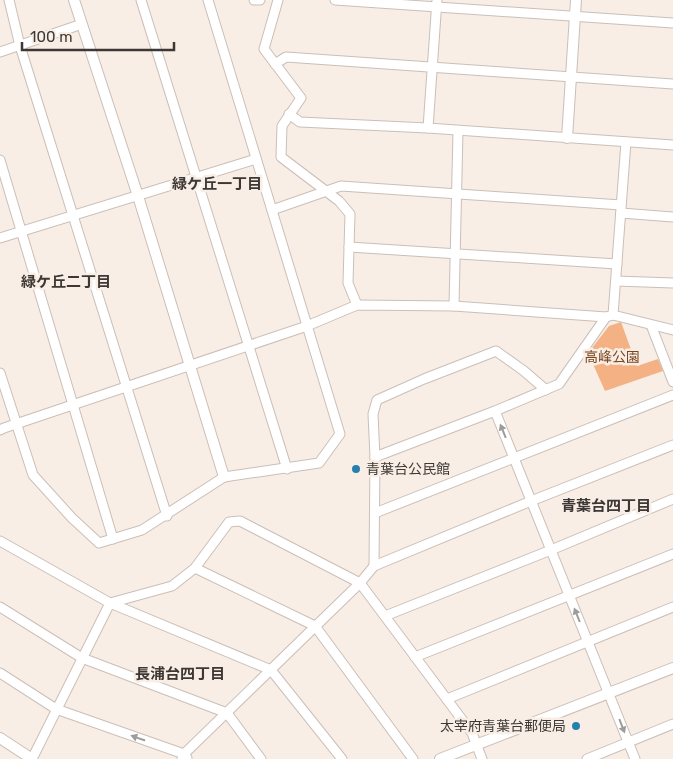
<svg xmlns="http://www.w3.org/2000/svg" width="673" height="759" font-family="Rubik,'Noto Sans JP',sans-serif">
	<rect width="100%" height="100%" fill="#f9eee6"/>
	<!-- green -->
	<polygon fill="#f4b183" points="621,322 637,366 658,359 663,371 605,391 588,353 609,326"/>
	<g fill="none" stroke-linecap="round" stroke-linejoin="round">
		<defs>
			<g id="minor">
				<polyline points="9,0 20,46 167,516"/>
				<polyline points="141,0 287,469"/>
				<polyline points="254,0 260,0"/>
				<polyline points="278,0 264,49 301,98 282,126 281,157 339,201 350,214 348,283 357,305"/>
				<polyline points="335,0 673,23"/>
				<polyline points="0,52 82,24"/>
				<polyline points="275,64 286,57 673,84"/>
				<polyline points="289,114 300,122 428,128 673,145"/>
				<polyline points="428,128 437,0"/>
				<polyline points="0,160 113,539"/>
				<polyline points="272,210 341,186 621,205"/>
				<polyline points="621,213 673,217"/>
				<polyline points="0,238 256,159"/>
				<polyline points="349,247 617,264"/>
				<polyline points="616,281 673,283"/>
				<polyline points="454,306 458,131"/>
				<polyline points="613,315 626,142"/>
				<polyline points="651,325 673,382"/>
				<polyline points="0,373 33,475 72,518 99,543 142,530 224,477 319,463 340,434 208,0"/>
				<polyline points="495,411 635,759"/>
				<polyline points="0,430 4,428 307,326 357,305 454,306 606,317 613,315 673,330"/>
				<polyline points="375,457 495,411 559,384 606,317"/>
				<polyline points="375,513 673,395"/>
				<polyline points="0,541 110,603 271,670 342,759"/>
				<polyline points="374,566 375,457 373,414 377,400 424,379 496,351 524,371 546,390"/>
				<polyline points="195,568 315,626 413,759"/>
				<polyline points="0,607 82,658 227,713 261,759"/>
				<polyline points="385,616 551,550 673,499"/>
				<polyline points="415,657 673,554"/>
				<polyline points="0,673 56,709 184,754 187,758"/>
				<polyline points="447,699 673,607"/>
				<polyline points="32,759 110,603 172,586 195,568 229,522 240,521 360,583 472,733 482,759"/>
				<polyline points="182,759 184,754 360,583 374,566 531,501 673,445"/>
				<polyline points="587,759 673,724"/>
			</g>
			<g id="tertiary">
				<polyline points="74,0 138,196 224,477"/>
				<polyline points="567,138 576,0"/>
				<polyline points="0,738 32,759"/>
				<polyline points="440,759 673,668"/>
			</g>
		</defs>
		<!-- minor casing -->
		<use href="#minor" stroke="#cabfb8" stroke-width="11"/>
		<!-- tertiary casing -->
		<use href="#tertiary" stroke="#cabfb8" stroke-width="12"/>
		<!-- minor -->
		<use href="#minor" stroke="#fff" stroke-width="9"/>
		<!-- tertiary -->
		<use href="#tertiary" stroke="#fff" stroke-width="10"/>
	</g>
	<!-- one-way arrows -->
	<defs><path id="oneway-solid" d="M-6-.8H1V-3.2L6.5 0L1 3.2V.8H-6Z" transform="scale(1.25)"/></defs>
	<g fill="#9e9c9a">
		<use href="#oneway-solid" transform="translate(503 431) rotate(-112)"/>
		<use href="#oneway-solid" transform="translate(577 615) rotate(-112)"/>
		<use href="#oneway-solid" transform="translate(622 726) rotate(69)"/>
		<use href="#oneway-solid" transform="translate(138 738) rotate(-161)"/>
	</g>
	<!-- markers -->
	<g fill="#2580ae" stroke="#f9eee6" stroke-width="2">
		<circle cx="356" cy="469" r="5"/>
		<circle cx="576" cy="726" r="5"/>
	</g>
	<g text-anchor="middle" stroke-width="5" stroke-linejoin="round" paint-order="stroke">
		<!-- park labels -->
		<g font-size="14" fill="#7b461d" stroke="#f9eee6">
			<text x="612" y="362">高峰公園</text>
		</g>
		<!-- poi labels -->
		<g font-size="14" fill="#3d3835" stroke="#f9eee6" text-anchor="start">
			<text x="366" y="474">青葉台公民館</text>
			<text x="566" y="731" text-anchor="end">太宰府青葉台郵便局</text>
		</g>
		<!-- neighbourhood labels -->
		<g font-size="15" font-weight="bold" fill="#3d3835" stroke="#f9eee6">
			<text x="217" y="189">緑ケ丘一丁目</text>
			<text x="66" y="287">緑ケ丘二丁目</text>
			<text x="606" y="511">青葉台四丁目</text>
			<text x="180" y="679">長浦台四丁目</text>
		</g>
	</g>
	<!-- scale -->
	<path d="M22 42v8h152v-8" fill="none" stroke="#3d3835" stroke-width="2.5"/>
	<text x="30" y="42" font-size="15" fill="#3d3835" stroke="#f9eee6" stroke-width="4" paint-order="stroke">100 m</text>
</svg>
